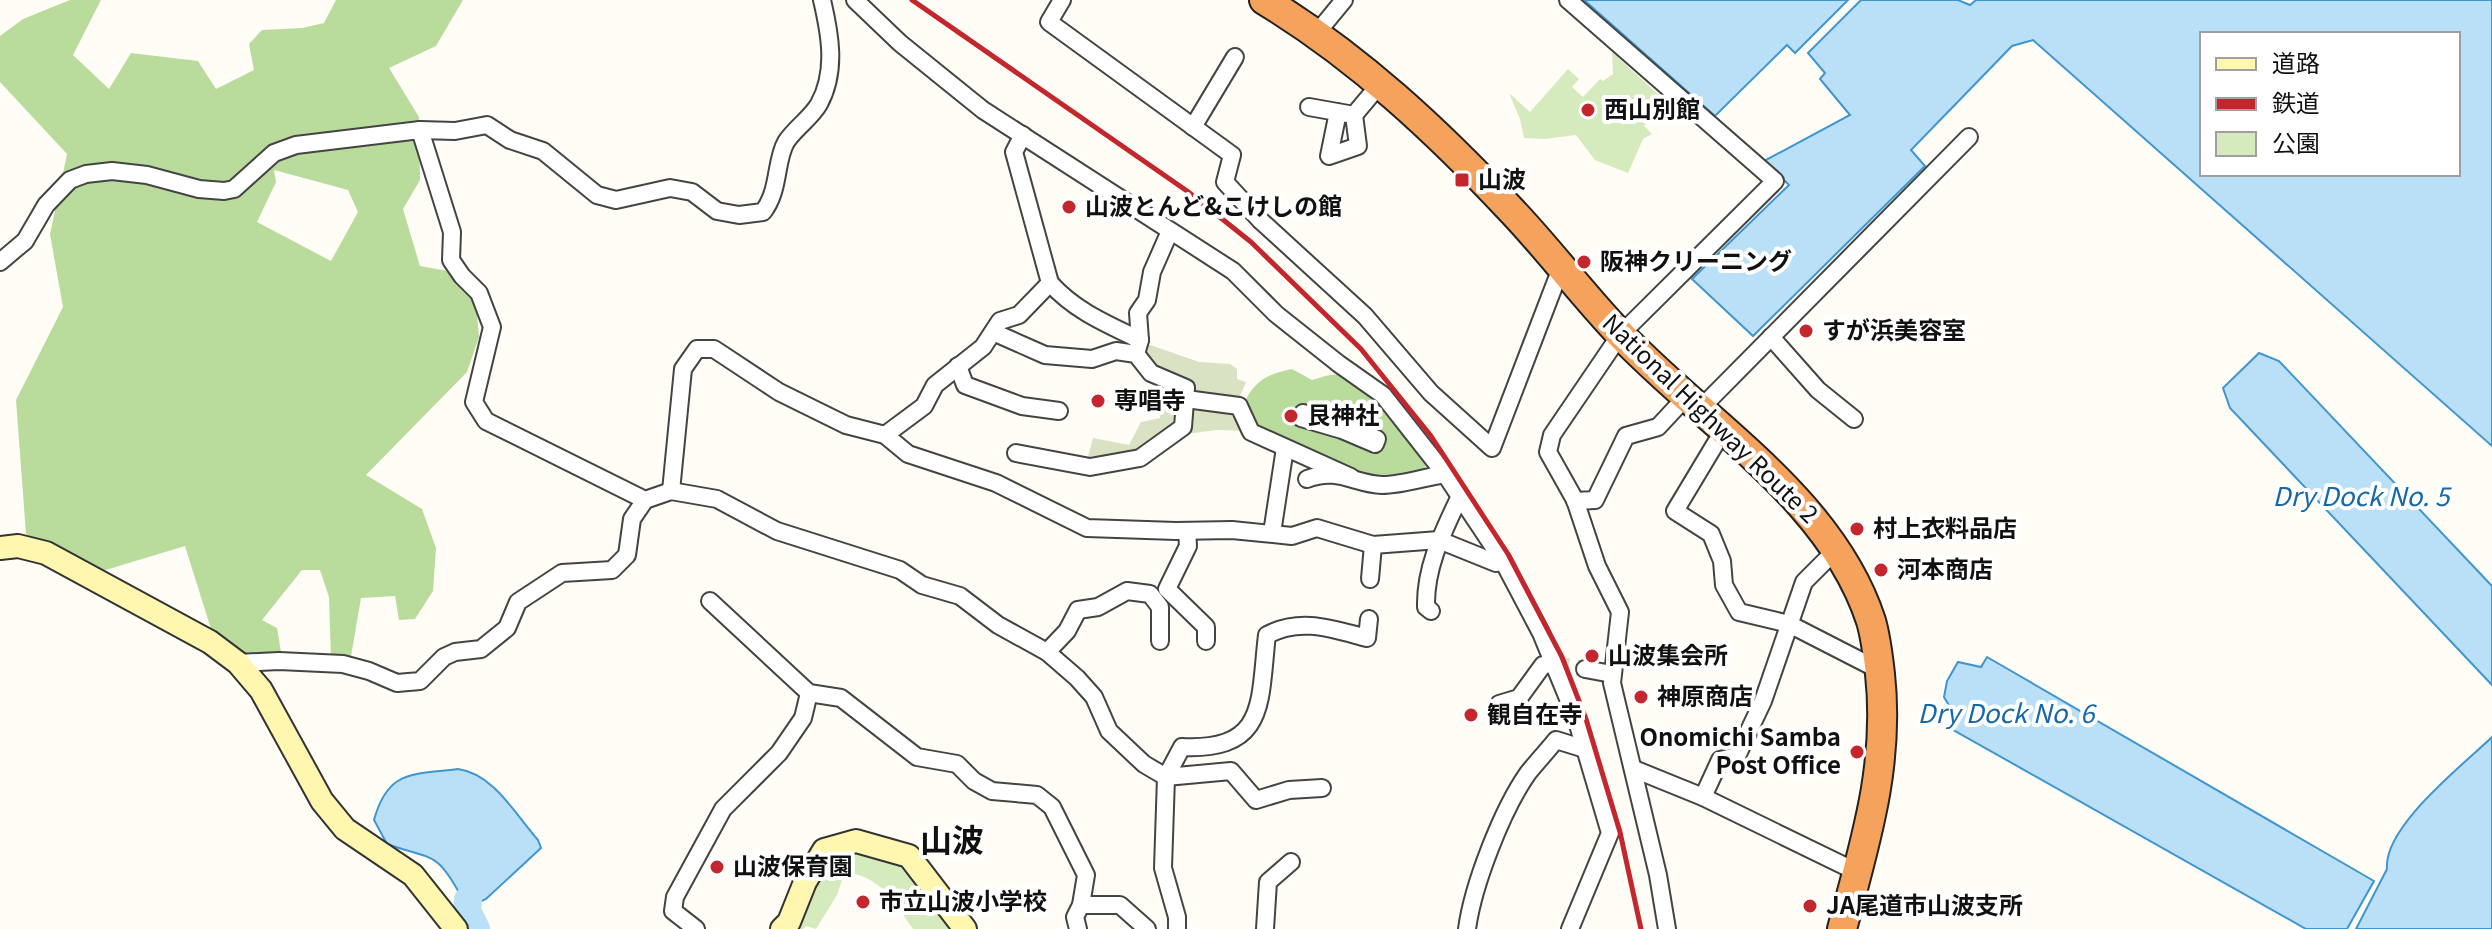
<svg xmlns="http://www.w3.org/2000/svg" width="2492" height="929" font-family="Georgia,'Noto Sans JP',serif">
	<rect width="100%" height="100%" fill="#fffdf5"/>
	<!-- green -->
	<g fill="#d5ebbd">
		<polygon points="1612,52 1661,97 1665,116 1658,123 1653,118 1644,126 1652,134 1643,139 1628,173 1595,160 1576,135 1545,139 1524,138 1520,119 1509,93 1530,112 1568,69 1579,79 1572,87 1583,97 1600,79 1603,81 1613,74"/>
		<path d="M849,852L887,858L902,864L952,929H913C892,898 884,880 845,871L837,895L816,929L806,926L803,929H792L827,861L838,854Z"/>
	</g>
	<!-- forest -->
	<g fill="#b9dc9c" fill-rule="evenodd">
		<path d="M70,0H101L73,55L109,89L131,53L198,61L216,89L254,70L249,44L262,30L302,28L324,23L336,0H463L436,46L389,68L419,117L420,180L403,209L420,266L453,272L476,302L479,337L467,372L366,475L422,509L436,548L433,591L415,619L399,620L395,596L361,598L350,662L331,660L329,597L320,570H302L262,620L277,628L282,658L252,657L211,629L185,546L99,572L26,534L16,400L63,307L50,234L67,154L0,82V36L23,19ZM274,170L348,190L358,212L331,261L257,222L276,182Z"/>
		<path d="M1292,369L1312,380C1322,377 1332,373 1343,375C1374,380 1410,434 1429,458L1422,473L1382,480L1344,468L1254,430L1244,405C1252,382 1269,373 1292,369Z"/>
	</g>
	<!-- cemetery -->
	<polygon fill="#d9e3c4" points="1142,342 1199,362 1230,364 1237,369 1237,379 1246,382 1238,401 1247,431 1217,430 1148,439 1148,450 1087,460 1093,438 1129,445 1141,422 1160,418 1158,373 1139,355"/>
	<!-- water -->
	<g fill="#b9e0f7" stroke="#3f96cf" stroke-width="2" fill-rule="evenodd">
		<polygon points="1584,0 1848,0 1795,53 1787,45 1715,116"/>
		<path d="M1861,0H1958L1970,5L1976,0H2492V446L2033,40L2012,46L1911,150L1925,166L1753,336L1692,279L1789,185L1764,161L1850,115L1820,79L1825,73L1808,53ZM2202,34H2458V174H2202Z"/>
		<polygon points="2259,353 2279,361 2492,586 2492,685 2230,408 2223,388"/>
		<polygon points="1987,657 2374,881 2347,929 2306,929 1948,727 1954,714 1944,697 1947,681 1958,662 1981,667"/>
		<path d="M2492,737V929H2356L2387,869C2383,827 2463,765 2492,737Z"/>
		<path d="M458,769C494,774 515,814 538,840L541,848L486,899L477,903L461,896C436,850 432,860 387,844L374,820C388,769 413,775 458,769Z"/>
	</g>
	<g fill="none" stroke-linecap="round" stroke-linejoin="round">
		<!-- river -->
		<polyline stroke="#b9e0f7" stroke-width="28" points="468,900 467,911 476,929"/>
		<!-- street-tunnel -->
		<polyline stroke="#dbdad3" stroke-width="16" stroke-dasharray="16 8" stroke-linecap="butt" points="1553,664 1585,669"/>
		<defs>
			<g id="street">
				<polyline points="855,0 900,43 983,110 1233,271 1276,314 1339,364 1383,395 1445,474 1503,561 1541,633 1576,718 1610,833 1570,929"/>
				<polyline points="1062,0 1049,22 1232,155 1225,182 1260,220 1365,316 1431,393 1492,448 1561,268"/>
				<polyline points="1568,0 1775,181 1620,335 1552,435 1548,452 1575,500 1597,566 1620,612 1612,683 1658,875 1667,929"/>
				<polyline points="1316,34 1344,0"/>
				<polyline points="1309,107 1354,115 1358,146 1329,156 1338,112"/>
				<polyline points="1354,115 1380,84"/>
				<polyline points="1193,127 1235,57"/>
				<polyline points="420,130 452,232 451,260 462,276 479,293 492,327 474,402 486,421 645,500 671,491 717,499 777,531 900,570 922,585 960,596 998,625 1047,652 1077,678 1094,697 1109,731 1144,764 1166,777 1231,771 1256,800 1289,790 1322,788"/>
				<path d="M1023,135L1014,152L1050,283C1075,311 1107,324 1140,340L1136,354"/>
				<path d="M0,262L25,241L46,205L70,180L86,174L112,171L147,175L199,189L224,191L234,189L274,153L296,145L420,130L455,131L487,125L510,140L543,151L597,195L616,200L670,188L692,192L717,211L739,215L763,212C780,190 775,161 786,142C795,128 811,118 819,104C837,71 830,34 822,0"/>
				<polyline points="993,332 1045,355 1092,359 1116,351 1136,354 1151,373 1186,388 1183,427 1140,458 1090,467 1016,453"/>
				<polyline points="1771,337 1818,390 1854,419"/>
				<polyline points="1140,340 1138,313 1147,300 1152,272 1170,231"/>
				<polyline points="958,366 965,385 1022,406 1059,411"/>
				<polyline points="1186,399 1239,406 1251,432 1351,477"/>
				<polyline points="1699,410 1969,137"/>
				<polygon points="1303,413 1344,424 1377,439 1375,444 1342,430 1301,418"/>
				<polyline points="1723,431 1675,511 1711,534 1722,561 1724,585 1739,612 1789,624 1871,666 1878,654"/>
				<polyline points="885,435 924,406 935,385 983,347 1000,321 1019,315 1050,283"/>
				<path d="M1307,479C1338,467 1354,484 1382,485C1402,485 1425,477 1445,474"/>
				<polyline points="671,491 683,369 697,349 714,349 779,392 846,425 885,435 908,454 996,483 1087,528 1176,531 1232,530 1292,536 1317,528 1373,545 1439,540 1496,563 1503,561"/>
				<polyline points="1575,501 1595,500 1626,436 1658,427 1685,398"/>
				<polyline points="1187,531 1188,546 1167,589 1206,627 1206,641"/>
				<polyline points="1272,533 1285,448"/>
				<polyline points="1370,579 1373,545"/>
				<polyline points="710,601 809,693 841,698 917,757 957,764 974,781 992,791 1037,795 1052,807 1086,875 1081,905 1075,917 1078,929"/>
				<path d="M1431,611L1426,607C1425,567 1443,532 1460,496"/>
				<polyline points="1047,652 1067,631 1078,610 1098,607 1127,591 1150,594 1160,607 1160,641"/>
				<polyline points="238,663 279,661 343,664 369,671 397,683 420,681 444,657 455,652 481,649 507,628 518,602 562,573 612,570 627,555 632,519 645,500"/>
				<polyline points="1585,669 1612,674"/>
				<polyline points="1499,704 1519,698 1543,665 1553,664"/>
				<polyline points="1634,769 1703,797 1857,872"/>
				<polyline points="1703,797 1720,760 1737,756 1763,701 1804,582 1837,549"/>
				<polyline points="1081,905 1120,905 1147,929"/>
				<polyline points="696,929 673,911 675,897 723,809 779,753 803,718 809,693"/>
				<path d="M1177,929V917L1163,868L1166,777L1182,747C1268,751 1259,701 1267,635C1301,617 1332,629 1367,638L1369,619"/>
				<polyline points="1265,929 1268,882 1291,862"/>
				<path d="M1467,929C1473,885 1502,810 1528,773C1537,762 1547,751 1556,740L1585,749"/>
			</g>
			<g id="secondary">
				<polyline points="0,548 18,546 46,553 210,642 238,663 261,690 322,801 345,829 413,875 456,929"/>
				<polyline points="782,929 789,922 805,882 824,850 856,841 909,856 965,929"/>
			</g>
			<path id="highway" d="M1264,0C1357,56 1438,132 1512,211C1549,250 1582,294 1619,333C1705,424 1831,498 1871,621C1876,638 1878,656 1880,674C1890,765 1865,843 1842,929"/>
		</defs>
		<!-- street casing -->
		<use href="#street" stroke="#444" stroke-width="20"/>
		<!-- secondary casing -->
		<use href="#secondary" stroke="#333" stroke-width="26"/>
		<!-- highway casing -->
		<use href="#highway" stroke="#222" stroke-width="32"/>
		<!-- street -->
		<use href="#street" stroke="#fff" stroke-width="16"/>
		<!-- secondary -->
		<use href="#secondary" stroke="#fff6b0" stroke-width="22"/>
		<!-- highway -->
		<use href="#highway" stroke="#f5a25d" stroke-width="28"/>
		<!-- rail -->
		<polyline stroke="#c4262e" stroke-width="5" points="912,0 1187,191 1251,242 1361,349 1431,436 1508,554 1562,657 1586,719 1620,832 1641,929"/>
	</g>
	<!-- markers -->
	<g fill="#c4262e" stroke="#fff" stroke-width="3">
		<circle cx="1588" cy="110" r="8"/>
		<rect x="1454" y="172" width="16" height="16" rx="4"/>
		<circle cx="1069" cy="207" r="8"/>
		<circle cx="1584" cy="262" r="8"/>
		<circle cx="1806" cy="331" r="8"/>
		<circle cx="1098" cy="401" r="8"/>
		<circle cx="1291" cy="416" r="8"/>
		<circle cx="1857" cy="529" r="8"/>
		<circle cx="1881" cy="570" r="8"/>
		<circle cx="1592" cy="656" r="8"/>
		<circle cx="1641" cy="697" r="8"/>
		<circle cx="1471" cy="715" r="8"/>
		<circle cx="1857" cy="752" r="8"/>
		<circle cx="717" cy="867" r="8"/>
		<circle cx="863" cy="902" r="8"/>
		<circle cx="1810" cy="906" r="8"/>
	</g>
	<g text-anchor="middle" stroke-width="8" stroke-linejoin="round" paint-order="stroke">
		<!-- poi labels -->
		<g font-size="24" font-weight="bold" fill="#111" stroke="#fff" text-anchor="start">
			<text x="1604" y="118">西山別館</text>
			<text x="1478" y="188">山波</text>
			<text x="1085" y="215">山波とんど&amp;こけしの館</text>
			<text x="1600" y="270">阪神クリーニング</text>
			<text x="1822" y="339">すが浜美容室</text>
			<text x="1114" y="409">専唱寺</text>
			<text x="1307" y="424">艮神社</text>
			<text x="1873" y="537">村上衣料品店</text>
			<text x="1897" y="578">河本商店</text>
			<text x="1608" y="664">山波集会所</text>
			<text x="1657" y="705">神原商店</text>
			<text x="1487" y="723">観自在寺</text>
			<text x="1841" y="746" text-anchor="end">Onomichi Samba<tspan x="1841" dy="28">Post Office</tspan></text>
			<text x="733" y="875">山波保育園</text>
			<text x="879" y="910">市立山波小学校</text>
			<text x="1826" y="914">JA尾道市山波支所</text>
		</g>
		<!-- street labels -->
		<g font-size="24" fill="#111" stroke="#fff">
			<text transform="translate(1710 419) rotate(44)" y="8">National Highway Route 2</text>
		</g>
		<!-- water labels -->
		<g font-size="26" font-style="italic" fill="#1768a6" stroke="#fff">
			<text x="2361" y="506">Dry Dock No. 5</text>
			<text x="2006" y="723">Dry Dock No. 6</text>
		</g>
		<!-- district labels -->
		<g font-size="32" font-weight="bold" fill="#111" stroke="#fff">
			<text x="952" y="852">山波</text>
		</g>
	</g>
	<!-- legend -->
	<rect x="2200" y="32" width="260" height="144" fill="#ffffff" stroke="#a0a0a0" stroke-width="2"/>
	<rect x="2216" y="58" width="40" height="12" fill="#fff6b0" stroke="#a0a0a0" stroke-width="2"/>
	<text x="2272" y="72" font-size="24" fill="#111111">道路</text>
	<rect x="2216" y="98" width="40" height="12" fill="#c4262e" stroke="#a0a0a0" stroke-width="2"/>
	<text x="2272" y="112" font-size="24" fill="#111111">鉄道</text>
	<rect x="2216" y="132" width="40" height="24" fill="#d5ebbd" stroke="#a0a0a0" stroke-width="2"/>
	<text x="2272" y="152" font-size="24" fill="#111111">公園</text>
</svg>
